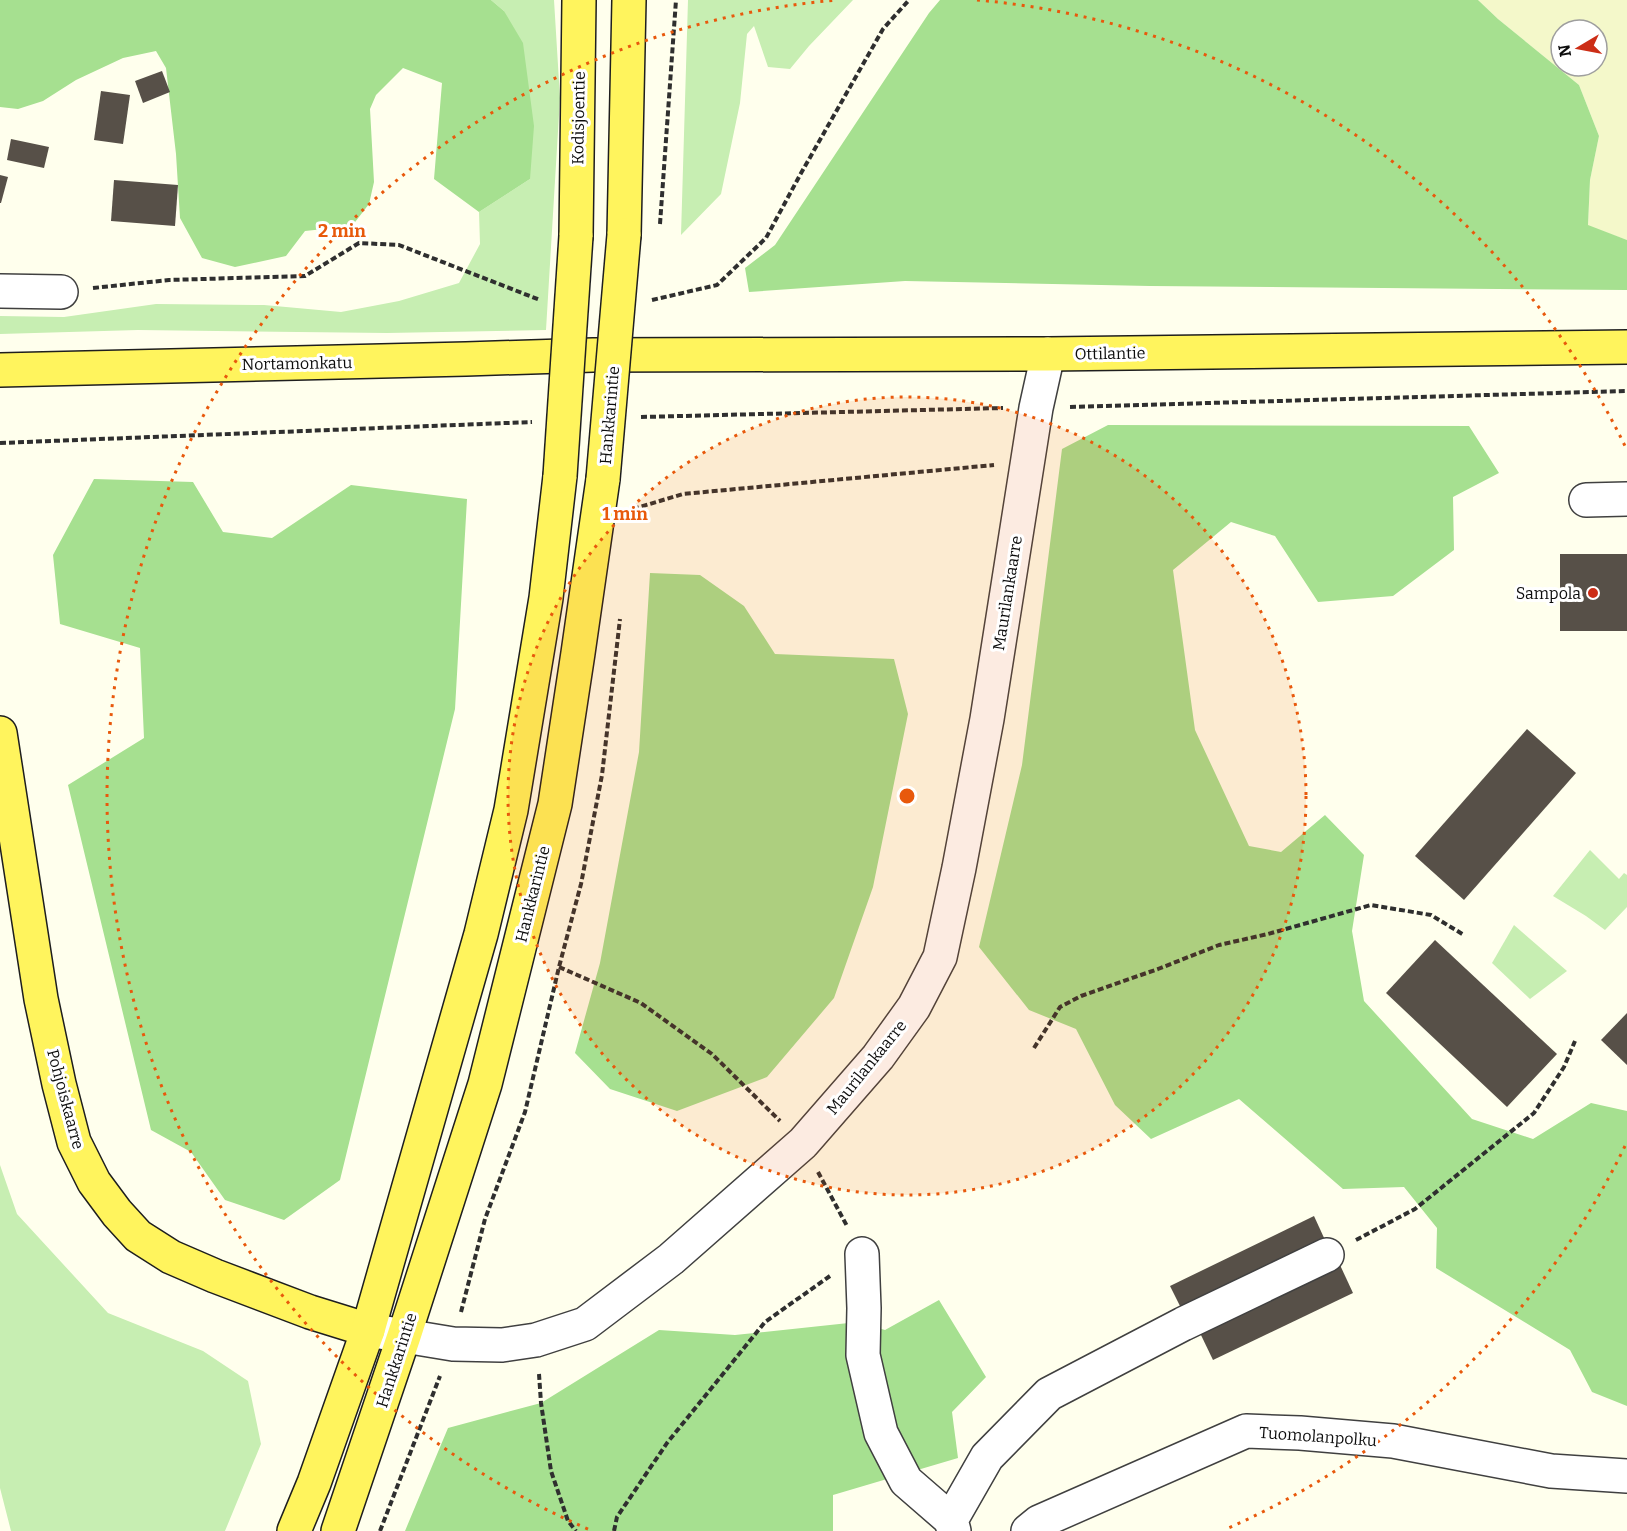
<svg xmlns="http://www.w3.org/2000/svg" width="1627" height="1531" font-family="Bitter,serif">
	<rect width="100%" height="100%" fill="#ffffed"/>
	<!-- farmland -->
	<path fill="#f4f8ca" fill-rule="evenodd" d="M1478,0H1627V240L1588,226L1590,180L1599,136L1579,85L1498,19ZM1561,30H1597V66H1561Z"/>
	<!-- green -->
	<g fill="#c7eeb2">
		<polygon points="491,0 554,0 560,98 546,330 387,333 138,330 0,334 0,316 64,317 156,304 264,305 341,312 399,301 459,283 480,244 479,212 530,179 504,11"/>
		<polygon points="688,0 853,0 809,46 790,69 768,67 754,26 747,34 740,103 721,194 681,235"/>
		<polygon points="1590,850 1619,879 1624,873 1627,875 1627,907 1605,930 1586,916 1553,896"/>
		<polygon points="1514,925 1567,971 1530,999 1492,963"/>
		<polygon points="0,1165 17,1214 108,1313 203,1351 248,1381 261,1444 225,1531 11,1531 0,1488"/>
	</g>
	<!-- forest -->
	<g fill="#a6e090">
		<polygon points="0,0 491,0 504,11 523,43 534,126 530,179 479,212 434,179 442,83 403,68 376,95 370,109 374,182 369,204 352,226 305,231 286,256 235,267 202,258 180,218 176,154 166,68 156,51 123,58 76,80 43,101 18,109 0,107"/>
		<polygon points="940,0 1478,0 1498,19 1579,85 1599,136 1590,180 1588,225 1627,240 1627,290 1150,286 905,281 749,292 745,268 775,245 929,13"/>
		<polygon points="1108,425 1469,426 1499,473 1453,497 1454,550 1393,596 1318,602 1275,536 1231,522 1173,570 1195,730 1249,846 1281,852 1325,815 1364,855 1352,931 1364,1001 1472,1119 1533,1139 1591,1103 1627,1111 1627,1406 1592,1392 1570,1350 1436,1268 1437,1228 1404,1187 1343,1189 1239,1099 1151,1139 1115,1105 1076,1029 1029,1010 979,947 1022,765 1062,449"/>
		<polygon points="94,479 193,482 223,532 272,538 351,485 467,499 455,709 340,1180 284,1220 225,1200 191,1152 151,1130 68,785 144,738 140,648 60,624 53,555"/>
		<polygon points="650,573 700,575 744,606 775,654 894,659 908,714 873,887 834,998 767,1077 677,1111 610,1089 575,1053 600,963 639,752"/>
		<polygon points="939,1300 986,1377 952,1412 958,1458 833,1495 833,1531 405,1531 448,1428 541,1403 659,1330 735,1335 858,1322 885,1330"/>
	</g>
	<!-- building -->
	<g fill="#575048">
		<polygon points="162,71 170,92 143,103 135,81"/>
		<polygon points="101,91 130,95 123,144 94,140"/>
		<polygon points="11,139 49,147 44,168 7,160"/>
		<polygon points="0,175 8,177 1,203 0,203"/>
		<polygon points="114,180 178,185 175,226 111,221"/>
		<rect x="1560" y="554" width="67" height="77"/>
		<polygon points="1527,729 1576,773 1464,900 1415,856"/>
		<polygon points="1435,940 1557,1054 1507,1107 1386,993"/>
		<polygon points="1627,1013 1627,1065 1601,1040"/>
		<polygon points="1314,1216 1325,1240 1182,1310 1170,1286"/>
		<polygon points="1340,1265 1353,1293 1213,1360 1200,1333"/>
	</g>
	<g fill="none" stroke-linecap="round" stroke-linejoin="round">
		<defs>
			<g id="minor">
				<polyline points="0,291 61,292"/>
				<polyline points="1586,500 1627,499"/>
				<polyline points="862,1254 864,1308 863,1355 881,1433 906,1481 951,1520"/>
				<polyline points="368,1330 453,1344 502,1345 536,1340 585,1324 671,1259 803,1143 878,1057 914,1007 940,957 959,868 987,719 1036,408 1048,354"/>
				<polyline points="954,1531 951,1520 987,1457 1049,1394 1183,1324 1327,1255"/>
				<polyline points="1028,1531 1039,1522 1246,1431 1300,1433 1393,1441 1551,1471 1627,1476"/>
			</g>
			<g id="major">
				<polyline points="624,235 629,0"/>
				<polyline points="576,236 579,0"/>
				<polyline points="0,370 466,359 593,355 1048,354 1627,347"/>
				<polyline points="0,733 41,999 59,1084 74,1142 94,1182 117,1213 138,1236 171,1257 215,1276 310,1312 368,1330"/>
				<polyline points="294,1531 314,1483 368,1330 481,934 511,810 546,598 560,476"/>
				<polyline points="338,1531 404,1336 485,1084 555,804 578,653 603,479"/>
			</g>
		</defs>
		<!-- minor casing -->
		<use href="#minor" stroke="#404040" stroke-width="36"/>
		<!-- major casing -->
		<use href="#major" stroke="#1e1e1e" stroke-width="36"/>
		<!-- path -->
		<g stroke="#2f2f2f" stroke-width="4" stroke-dasharray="6 3" stroke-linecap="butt">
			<polyline points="660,224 676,0"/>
			<polyline points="93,288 169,280 305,276 359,243 399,245 540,300"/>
			<polyline points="652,300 717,285 766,238 800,175 883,29 909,0"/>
			<polyline points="1070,407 1627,391"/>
			<polyline points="641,417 1003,408"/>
			<polyline points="0,443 532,422"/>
			<polyline points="633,509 683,494 994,465"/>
			<polyline points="559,967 641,1003 712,1054 780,1121"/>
			<polyline points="1034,1048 1060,1007 1081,996 1158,969 1219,945 1268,934 1371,905 1431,915 1464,935"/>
			<polyline points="818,1172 847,1226"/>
			<polyline points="1356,1240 1415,1209 1534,1113 1564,1067 1575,1041"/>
			<polyline points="461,1312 485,1219 525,1112 559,967 581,884 602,775 620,619"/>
			<polyline points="539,1374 541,1403 551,1471 568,1521 576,1531"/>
			<polyline points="380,1531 440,1376"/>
			<polyline points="614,1531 617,1517 667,1443 765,1322 830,1276"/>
		</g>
		<!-- minor -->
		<use href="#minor" stroke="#fff" stroke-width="33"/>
		<!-- major -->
		<use href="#major" stroke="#fff45d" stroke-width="33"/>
		<defs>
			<g id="major-bridge">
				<polyline points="560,476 576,236"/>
				<polyline points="603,479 624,235"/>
			</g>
		</defs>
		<!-- major-bridge casing -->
		<use href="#major-bridge" stroke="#1e1e1e" stroke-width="36" stroke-linecap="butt"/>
		<!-- major-bridge -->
		<use href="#major-bridge" stroke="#fff45d" stroke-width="33"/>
	</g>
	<!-- distance rings -->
	<circle cx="907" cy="796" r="399" fill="#e8590c" fill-opacity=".12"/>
	<g fill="none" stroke="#e8590c" stroke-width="3" stroke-dasharray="3 6">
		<circle cx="907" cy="796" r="399"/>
		<path d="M1625 1146A799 799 0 0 1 1226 1529M588 1529A799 799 0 0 1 837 0M977 0A799 799 0 0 1 1625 446"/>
	</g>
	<!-- markers -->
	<circle fill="#cc2d16" stroke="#fff" stroke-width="2" cx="1593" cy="593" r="6"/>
	<g text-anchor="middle" stroke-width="6" stroke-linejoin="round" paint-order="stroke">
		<!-- street labels -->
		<g font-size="16" fill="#0d0d0d" stroke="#fff">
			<text transform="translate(578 118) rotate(-89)" y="6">Kodisjoentie</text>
			<text transform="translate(1110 353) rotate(-1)" y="6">Ottilantie</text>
			<text transform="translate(297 363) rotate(-1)" y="6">Nortamonkatu</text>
			<text transform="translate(609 415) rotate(-85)" y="6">Hankkarintie</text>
			<text transform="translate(1007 593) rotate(-81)" y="6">Maurilankaarre</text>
			<text transform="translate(532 894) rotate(-76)" y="6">Hankkarintie</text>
			<text transform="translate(866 1067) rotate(-51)" y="6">Maurilankaarre</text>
			<text transform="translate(66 1099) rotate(75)" y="6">Pohjoiskaarre</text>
			<text transform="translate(396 1360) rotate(-72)" y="6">Hankkarintie</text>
			<text transform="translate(1318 1436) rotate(4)" y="6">Tuomolanpolku</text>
		</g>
		<!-- poi labels -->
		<g font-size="16" fill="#0d0d0d" stroke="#fff" text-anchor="end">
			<text x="1581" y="599">Sampola</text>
		</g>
	</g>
	<circle cx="907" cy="796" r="9" fill="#e8590c" stroke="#fff" stroke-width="3"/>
	<g font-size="18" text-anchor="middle" font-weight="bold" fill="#e8590c" stroke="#fff" stroke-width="6" stroke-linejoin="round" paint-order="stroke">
		<text x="342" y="237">2 min</text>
		<text x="625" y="520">1 min</text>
	</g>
	<!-- north arrow -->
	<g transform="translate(1579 48) rotate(260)"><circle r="28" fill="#ffffff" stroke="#9e9e9e" stroke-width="1.5"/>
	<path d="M0-4.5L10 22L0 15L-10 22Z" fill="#cc2d16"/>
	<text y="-9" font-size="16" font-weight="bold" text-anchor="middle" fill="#0d0d0d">N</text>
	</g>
</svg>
